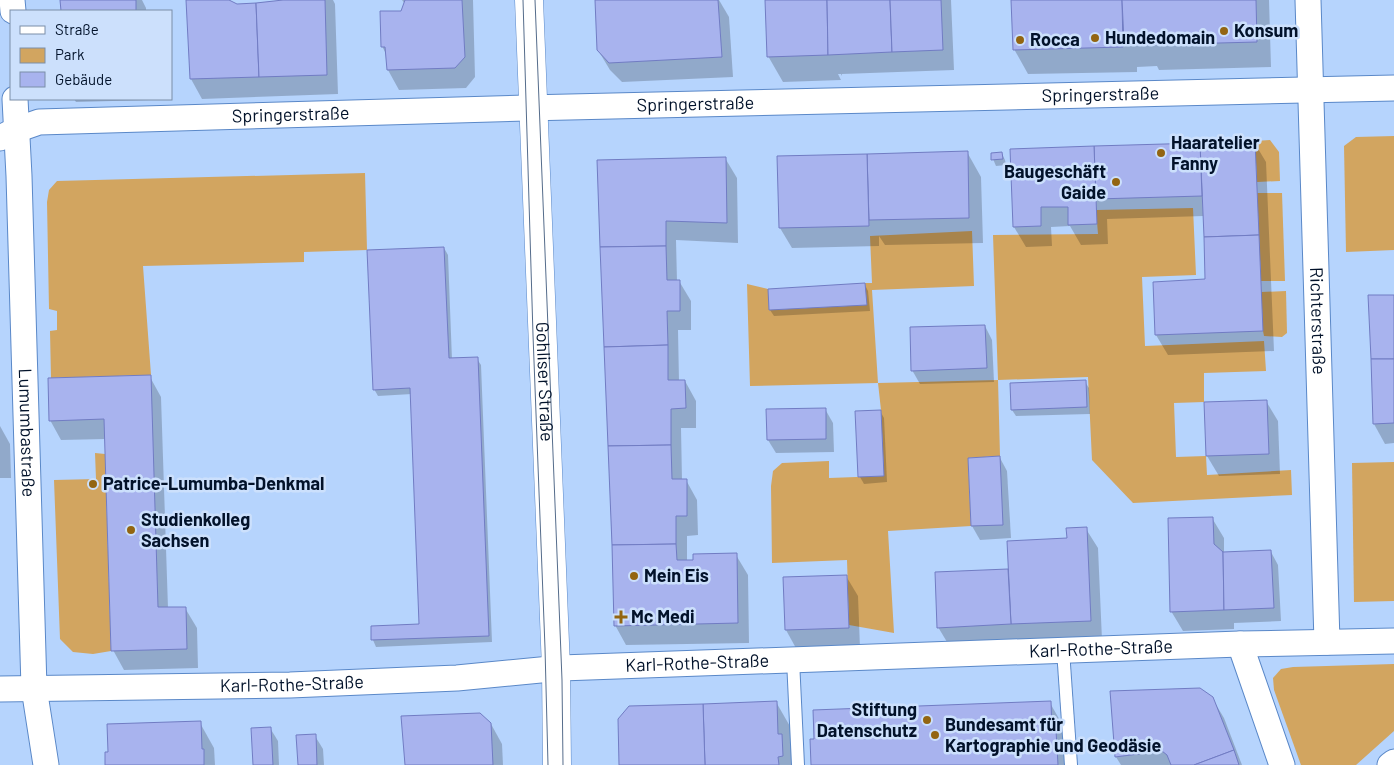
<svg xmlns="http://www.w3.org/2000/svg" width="1394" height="765" font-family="Barlow,sans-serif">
	<rect width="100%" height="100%" fill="#b6d4fd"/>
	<!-- green -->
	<g fill="#d2a560">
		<polygon points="1394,136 1394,250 1346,252 1344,146 1356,137"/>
		<polygon points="1270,140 1279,152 1280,181 1257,182 1255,141"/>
		<polygon points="365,173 367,250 304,252 304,262 143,266 151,375 51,378 50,331 57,330 57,311 49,309 47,202 49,190 57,181"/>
		<polygon points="1257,193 1282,193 1285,281 1261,281"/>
		<polygon points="1193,208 1196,275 1142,277 1145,346 1264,341 1266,371 1204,373 1204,402 1174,403 1176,457 1206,456 1207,475 1291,470 1292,495 1133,503 1092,460 1088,377 998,380 1000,456 968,458 971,526 888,531 894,633 849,625 847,560 772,563 771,486 773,471 782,463 829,461 829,478 884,476 881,410 878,383 750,386 747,284 768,289 770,310 866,305 865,283 872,283 870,236 972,231 974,286 872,290 878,383 998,380 993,235 1098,234 1096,210"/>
		<polygon points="1286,291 1287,333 1282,337 1264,336 1263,331 1261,292"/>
		<polygon points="95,453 105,454 111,651 93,654 73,652 60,639 54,480 96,479"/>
		<polygon points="1394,462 1394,601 1354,602 1352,463"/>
		<polygon points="1394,664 1394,731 1356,765 1301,765 1274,690 1273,678 1281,669 1293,667"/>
	</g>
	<!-- shadow -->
	<g fill="#0003">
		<polygon points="62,0 142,0 146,8 146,11 62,11"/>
		<polygon points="188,0 230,0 231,2 237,5 288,0 333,0 335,4 338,94 202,99 191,79"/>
		<polygon points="402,0 473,0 475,77 466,88 399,90 388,70 387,56 382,46 402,13 405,4"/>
		<polygon points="596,0 719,0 729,17 733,77 622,82 610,70 598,50"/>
		<polygon points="767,0 951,0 954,70 842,74 842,76 841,74 838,74 841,80 783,82 768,56"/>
		<polygon points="1012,0 1269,0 1271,67 1159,70 1157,66 1137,67 1137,72 1028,74 1014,49"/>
		<polygon points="74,99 149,99 149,100 76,102"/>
		<polygon points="1254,142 1266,162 1274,351 1168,355 1156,335 1207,280 1204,216 1107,219 1108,244 1081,245 1070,226 1051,227 1052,246 1026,247 1014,227 1011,150"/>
		<polygon points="967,152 981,177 983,243 885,245 879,236 879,246 792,248 780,228 778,157"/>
		<polygon points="1002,154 1005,160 1006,165 996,166 993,159"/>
		<polygon points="725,158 737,178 738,243 676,240 677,281 679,281 691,301 691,330 678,330 679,381 685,381 696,401 696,428 681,428 682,480 686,480 697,500 698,535 687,536 687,562 736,555 748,575 749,643 626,645 615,625 598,161"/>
		<polygon points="444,248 448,255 452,360 477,359 481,365 492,642 376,647 373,640 372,627 421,625 412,394 378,396 374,389"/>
		<polygon points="865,285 868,291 870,311 774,316 770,310"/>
		<polygon points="1394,296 1394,443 1385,444 1374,424"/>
		<polygon points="985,326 992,340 994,382 920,384 912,370"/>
		<polygon points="150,377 161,397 168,608 185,608 197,628 198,668 124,670 113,650 106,439 61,440 50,420"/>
		<polygon points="1085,382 1089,388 1090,414 1016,416 1012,410"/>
		<polygon points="1266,401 1278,421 1280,474 1219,476 1207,456"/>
		<polygon points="825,409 833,423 834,452 776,453 768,440"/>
		<polygon points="880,411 884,418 887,482 864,484 860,477 857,412"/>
		<polygon points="0,426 10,444 11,478 0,478"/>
		<polygon points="1000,458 1007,471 1011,538 980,540 972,526"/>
		<polygon points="1212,518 1224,538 1224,554 1271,552 1278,565 1281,621 1234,623 1234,629 1183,631 1171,611"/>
		<polygon points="1086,529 1098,548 1102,640 950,647 938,627 936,573 1009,570"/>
		<polygon points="846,576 858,596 860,648 797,650 786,630"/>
		<polygon points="1111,692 1212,698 1224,718 1242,765 1121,765 1116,757"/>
		<polygon points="776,702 795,735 798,765 621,765"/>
		<polygon points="1050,703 1069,736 1075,765 812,765"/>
		<polygon points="200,723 214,748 215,765 107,765"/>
		<polygon points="491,724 502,744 503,765 406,765"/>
		<polygon points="270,728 278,741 279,765 254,765"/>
		<polygon points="315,736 323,749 324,765 299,765"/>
	</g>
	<!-- building -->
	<g fill="#a8b3ee" stroke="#717cc3">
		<polygon points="60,0 136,0 136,11 61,11"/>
		<polygon points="186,0 229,0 237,4 256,3 259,77 190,79"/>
		<polygon points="283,0 325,0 327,75 259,77 256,3"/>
		<polygon points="405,0 462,0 465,57 455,68 387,70 385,47 381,47 380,11 401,11"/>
		<polygon points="595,0 718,0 722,57 609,63 597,50"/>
		<polygon points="765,0 827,0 828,55 767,57"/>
		<polygon points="827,0 890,0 892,52 828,55"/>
		<polygon points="890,0 941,0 943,50 892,52"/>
		<polygon points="1011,0 1122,0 1123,47 1013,50"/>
		<polygon points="1122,0 1256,0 1257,42 1143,45 1143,41 1124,42"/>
		<polygon points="1255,141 1259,235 1204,237 1200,143"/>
		<polygon points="1200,143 1202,196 1096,199 1094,146"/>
		<polygon points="1094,146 1097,224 1068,225 1068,207 1041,207 1041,226 1013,227 1010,149"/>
		<polygon points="968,151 969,218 869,220 867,154"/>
		<polygon points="1002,152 1003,159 991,160 991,153"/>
		<polygon points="867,154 869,226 779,228 777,156"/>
		<polygon points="726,157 727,223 666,221 666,246 600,247 597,160"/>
		<polygon points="1259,235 1263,331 1155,335 1153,282 1205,279 1204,237"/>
		<polygon points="666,246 667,280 680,280 680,311 667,311 668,345 604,347 600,247"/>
		<polygon points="444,247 449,358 478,357 489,636 371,640 371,626 419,624 410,388 373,390 367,250"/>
		<polygon points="865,283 867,305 769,310 768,289"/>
		<polygon points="1368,295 1394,295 1394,359 1371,359"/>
		<polygon points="985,325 987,368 911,371 910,327"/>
		<polygon points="668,345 668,380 685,380 686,408 671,409 671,445 608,446 604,347"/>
		<polygon points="1371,359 1394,359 1394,423 1373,424"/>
		<polygon points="151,375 158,607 186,607 187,649 111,651 104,419 49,421 48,378"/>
		<polygon points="1086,380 1087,407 1011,410 1010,383"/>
		<polygon points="1267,400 1269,454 1206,456 1204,402"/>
		<polygon points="826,408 826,439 767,440 766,409"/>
		<polygon points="881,410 884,476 858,477 855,411"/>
		<polygon points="671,445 672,479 687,479 687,516 676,516 676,544 612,545 608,446"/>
		<polygon points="1000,456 1003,525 971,526 968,458"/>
		<polygon points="1213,517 1214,544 1223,552 1224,610 1170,612 1168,518"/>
		<polygon points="1087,527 1091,621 1011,624 1007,541 1067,538 1066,528"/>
		<polygon points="676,544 677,560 693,560 693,554 737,553 738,623 614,626 612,545"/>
		<polygon points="1271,550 1274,608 1224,610 1223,552"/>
		<polygon points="1008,569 1011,624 937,628 935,572"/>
		<polygon points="847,575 849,628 785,630 783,577"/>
		<polygon points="1200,688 1213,697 1234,750 1194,765 1171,765 1167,755 1162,751 1115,757 1110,691"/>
		<polygon points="777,701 778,734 782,734 783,756 778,757 779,765 705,765 703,704"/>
		<polygon points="1051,701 1052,730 1056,730 1058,765 811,765 810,739 814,739 813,710"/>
		<polygon points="703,704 705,765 619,765 618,719 629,706"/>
		<polygon points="480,713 491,723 493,765 405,765 401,716"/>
		<polygon points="201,721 202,749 204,749 204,765 105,765 105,752 108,752 107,724"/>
		<polygon points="271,727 273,765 253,765 251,728"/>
		<polygon points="316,734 317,765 298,765 296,735"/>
		<polygon points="1234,750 1239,765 1194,765"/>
	</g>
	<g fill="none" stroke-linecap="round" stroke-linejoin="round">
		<defs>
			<g id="service">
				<polyline points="1063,650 1071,765"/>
				<polyline points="793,660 798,765"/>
			</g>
			<g id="minor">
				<polyline points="12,0 13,11"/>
				<path id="s1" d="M1308,0L1327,642"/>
				<path id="s2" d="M15,99L19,176L34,688L46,765"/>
				<path id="s3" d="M0,138L16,130L39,122L526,108L1394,88"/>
				<polyline points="1240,644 1282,765"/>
				<path id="s4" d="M0,689L290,685L457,678L561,668L1240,644L1394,641"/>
				<polyline points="1390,765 1394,762"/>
			</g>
			<g id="secondary">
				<path id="s5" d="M529,0L556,668L557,765"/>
			</g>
		</defs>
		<!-- service casing -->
		<use href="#service" stroke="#5a88c8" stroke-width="14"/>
		<!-- minor casing -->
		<use href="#minor" stroke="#5a88c8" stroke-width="27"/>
		<!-- secondary casing -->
		<use href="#secondary" stroke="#5a88c8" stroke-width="29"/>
		<!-- service -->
		<use href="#service" stroke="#fff" stroke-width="12"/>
		<!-- minor -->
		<use href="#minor" stroke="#fff" stroke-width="25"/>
		<!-- secondary -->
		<use href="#secondary" stroke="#fff" stroke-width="28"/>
		<!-- tram -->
		<g stroke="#556c8b" stroke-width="1">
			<polyline points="523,0 533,335 545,648 548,765"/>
			<polyline points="535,0 562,680 563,765"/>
		</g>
	</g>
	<!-- markers -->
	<g fill="#936511" stroke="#cce0fc" stroke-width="2">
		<circle cx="1224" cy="31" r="5"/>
		<circle cx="1095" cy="38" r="5"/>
		<circle cx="1020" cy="40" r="5"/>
		<circle cx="1161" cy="153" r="5"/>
		<circle cx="1116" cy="182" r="5"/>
		<circle cx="93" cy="484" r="5"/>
		<circle cx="131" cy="530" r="5"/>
		<circle cx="634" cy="576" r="5"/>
		<path d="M618.5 609.5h5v5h5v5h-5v5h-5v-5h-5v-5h5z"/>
		<circle cx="927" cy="720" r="5"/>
		<circle cx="935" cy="735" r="5"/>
	</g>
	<g text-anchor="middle" stroke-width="5" stroke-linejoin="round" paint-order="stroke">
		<!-- poi labels -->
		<g font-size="18" font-weight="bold" fill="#02122a" stroke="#cce0fc" text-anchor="start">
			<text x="1234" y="37">Konsum</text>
			<text x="1105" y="44">Hundedomain</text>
			<text x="1030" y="46">Rocca</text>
			<text x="1171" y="149">Haaratelier<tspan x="1171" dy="21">Fanny</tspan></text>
			<text x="1106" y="178" text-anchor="end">Baugeschäft<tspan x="1106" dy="21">Gaide</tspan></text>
			<text x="103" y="490">Patrice-Lumumba-Denkmal</text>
			<text x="141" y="526">Studienkolleg<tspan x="141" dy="21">Sachsen</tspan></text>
			<text x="644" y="582">Mein Eis</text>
			<text x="631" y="623">Mc Medi</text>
			<text x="917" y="716" text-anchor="end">Stiftung<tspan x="917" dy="21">Datenschutz</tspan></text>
			<text x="945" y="731">Bundesamt für<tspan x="945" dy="21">Kartographie und Geodäsie</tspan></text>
		</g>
		<!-- street labels -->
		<g font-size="18" fill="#02122a" stroke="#cce0fc">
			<text dy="6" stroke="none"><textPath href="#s3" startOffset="1104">Springerstraße</textPath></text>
			<text dy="6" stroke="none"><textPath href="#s3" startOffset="699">Springerstraße</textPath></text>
			<text dy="6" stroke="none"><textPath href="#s3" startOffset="294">Springerstraße</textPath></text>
			<text dy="6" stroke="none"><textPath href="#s1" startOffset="321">Richterstraße</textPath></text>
			<text dy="6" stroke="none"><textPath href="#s5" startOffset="382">Gohliser Straße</textPath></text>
			<text dy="6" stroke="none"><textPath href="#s2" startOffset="334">Lumumbastraße</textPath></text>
			<text dy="6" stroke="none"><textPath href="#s4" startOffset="1102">Karl-Rothe-Straße</textPath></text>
			<text dy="6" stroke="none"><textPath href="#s4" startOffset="698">Karl-Rothe-Straße</textPath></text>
			<text dy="6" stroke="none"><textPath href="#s4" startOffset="292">Karl-Rothe-Straße</textPath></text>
		</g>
	</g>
	<!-- legend -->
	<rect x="10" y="10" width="162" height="90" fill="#cce0fc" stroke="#7b8ea8"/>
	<rect x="20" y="26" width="25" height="8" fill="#ffffff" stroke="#7b8ea8"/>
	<text x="55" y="35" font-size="15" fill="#02122a">Straße</text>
	<rect x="20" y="48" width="25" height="15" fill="#d2a560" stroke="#7b8ea8"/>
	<text x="55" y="60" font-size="15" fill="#02122a">Park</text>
	<rect x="20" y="72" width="25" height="15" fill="#a8b3ee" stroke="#7b8ea8"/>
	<text x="55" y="85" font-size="15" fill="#02122a">Gebäude</text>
</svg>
